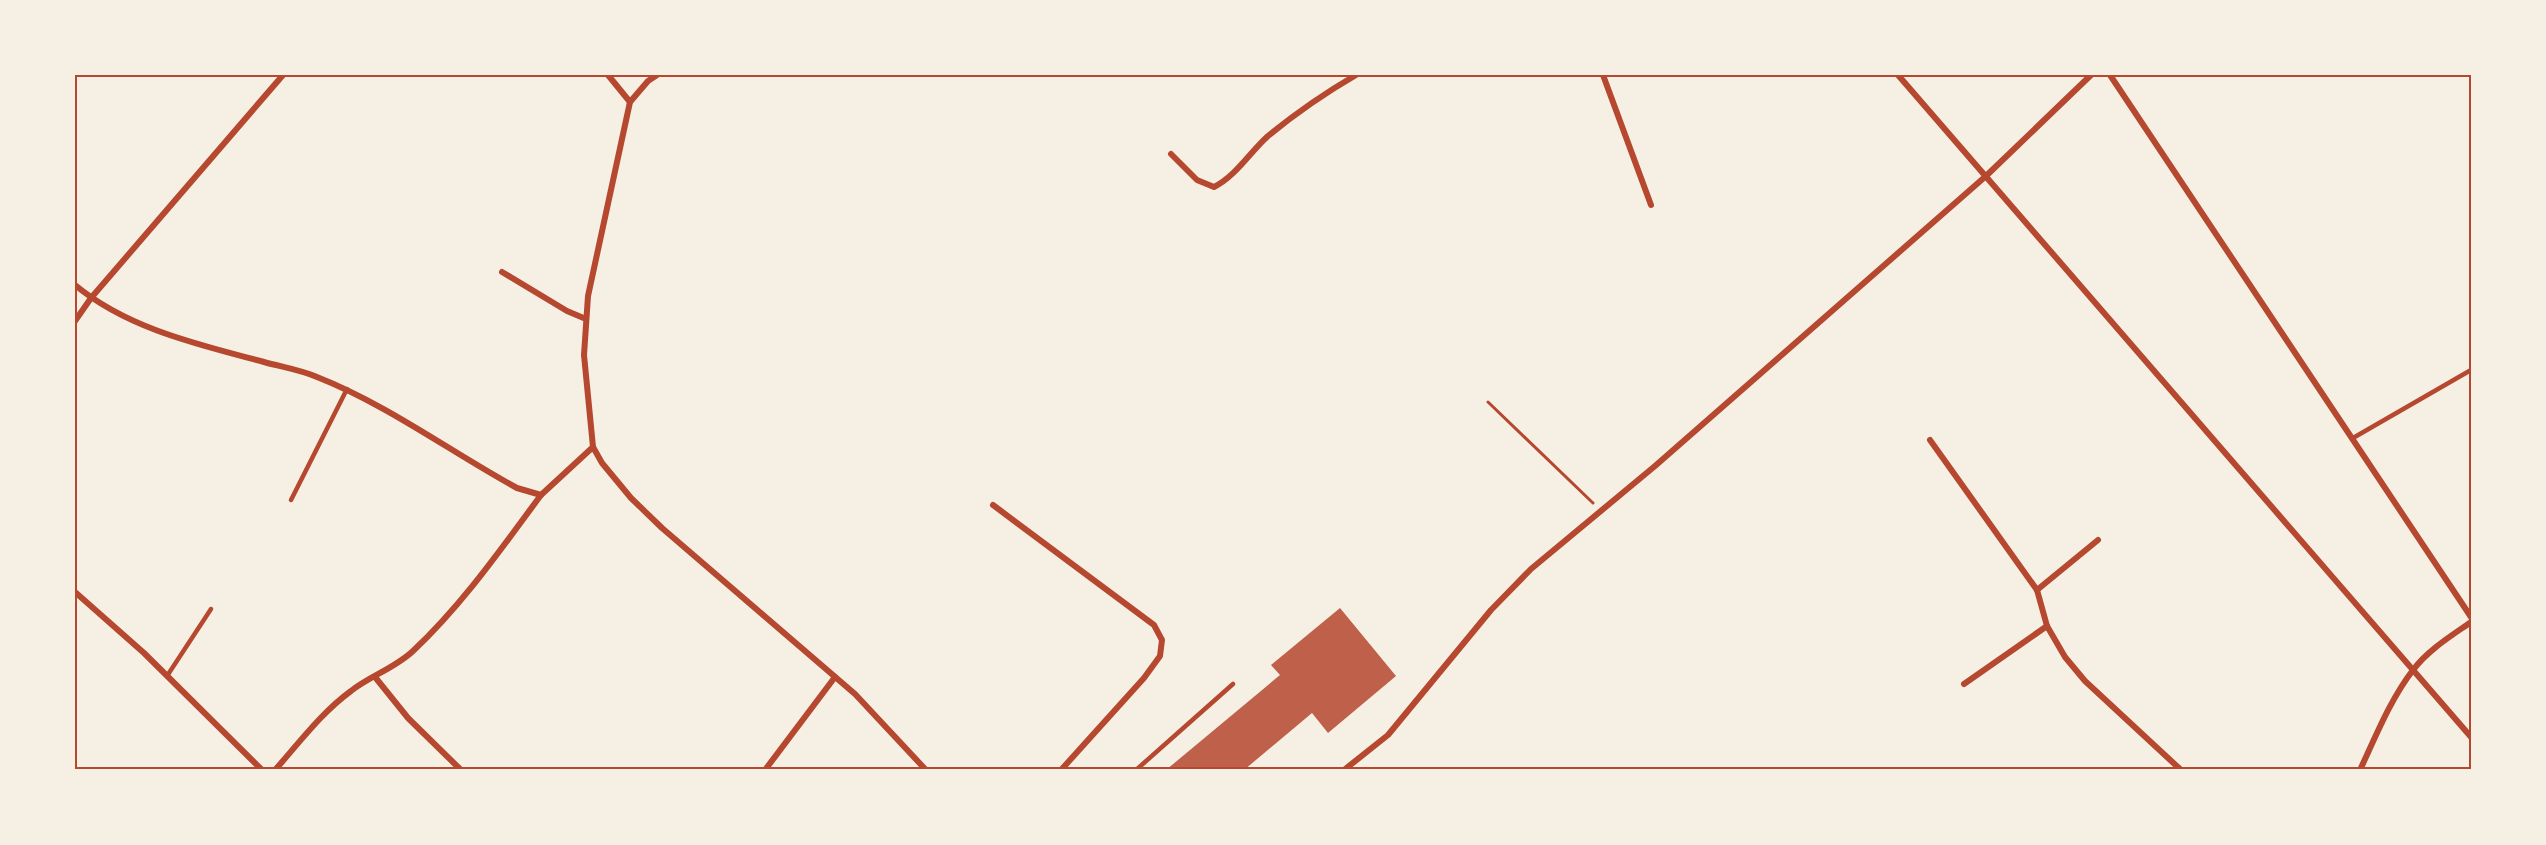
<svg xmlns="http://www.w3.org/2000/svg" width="2546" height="845" font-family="'Space Grotesk',sans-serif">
	<rect width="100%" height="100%" fill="#f6efe4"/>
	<!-- building -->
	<polygon fill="#bf614a" points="1340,608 1396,676 1328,733 1312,713 1244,770 1166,770 1280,675 1271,665"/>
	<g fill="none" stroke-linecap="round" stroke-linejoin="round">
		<!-- path -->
		<polyline stroke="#b5482f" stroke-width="3" points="1488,402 1593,503"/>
		<!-- service -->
		<g stroke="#b5482f" stroke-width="4.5">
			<polyline points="2353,438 2471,370"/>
			<polyline points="291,500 347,389"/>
			<polyline points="167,676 211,609"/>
			<polyline points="1136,770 1233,684"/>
		</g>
		<!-- minor -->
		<g stroke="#b5482f" stroke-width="6">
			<polyline points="608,75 630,102"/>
			<polyline points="657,75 648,81 630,102 588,296 584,355 593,447 602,463 631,498 662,528 855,694 926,770"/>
			<polyline points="1603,75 1651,205"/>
			<polyline points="1898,75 2471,737"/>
			<polyline points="2110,75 2471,617"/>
			<path d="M1171,154L1197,180L1214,187C1236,176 1250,152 1268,136C1296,113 1325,93 1356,75"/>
			<polyline points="502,272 567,311 586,319"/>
			<path d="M75,285C128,329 200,345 264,362C282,367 301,370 317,377C388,405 451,452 517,488L541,495L593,447"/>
			<polyline points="75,321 91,298 283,75"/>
			<polyline points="1930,440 2037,590 2047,626 2065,657 2085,681 2181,770"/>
			<polyline points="993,505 1154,625 1162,640 1160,656 1144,678 1061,770"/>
			<polyline points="2037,590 2098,540"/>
			<polyline points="75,592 144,653 262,770"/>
			<polyline points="375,677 408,718 461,770"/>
			<polyline points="1964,684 2047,626"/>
			<path d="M275,770C299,743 322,712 351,691C370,676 395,668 413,651C462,605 501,549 541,495"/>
			<polyline points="765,770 835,677"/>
			<polyline points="1344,770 1388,735 1491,610 1531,569 1655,466 1986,176 2091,75"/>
			<path d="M2360,770C2376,736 2390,700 2413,670C2428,650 2451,636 2471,622"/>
		</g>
	</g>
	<!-- border -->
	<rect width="2546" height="845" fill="none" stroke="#f6efe4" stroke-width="153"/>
	<rect x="76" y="76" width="2394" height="692" fill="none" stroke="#b5482f" stroke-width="2"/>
</svg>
